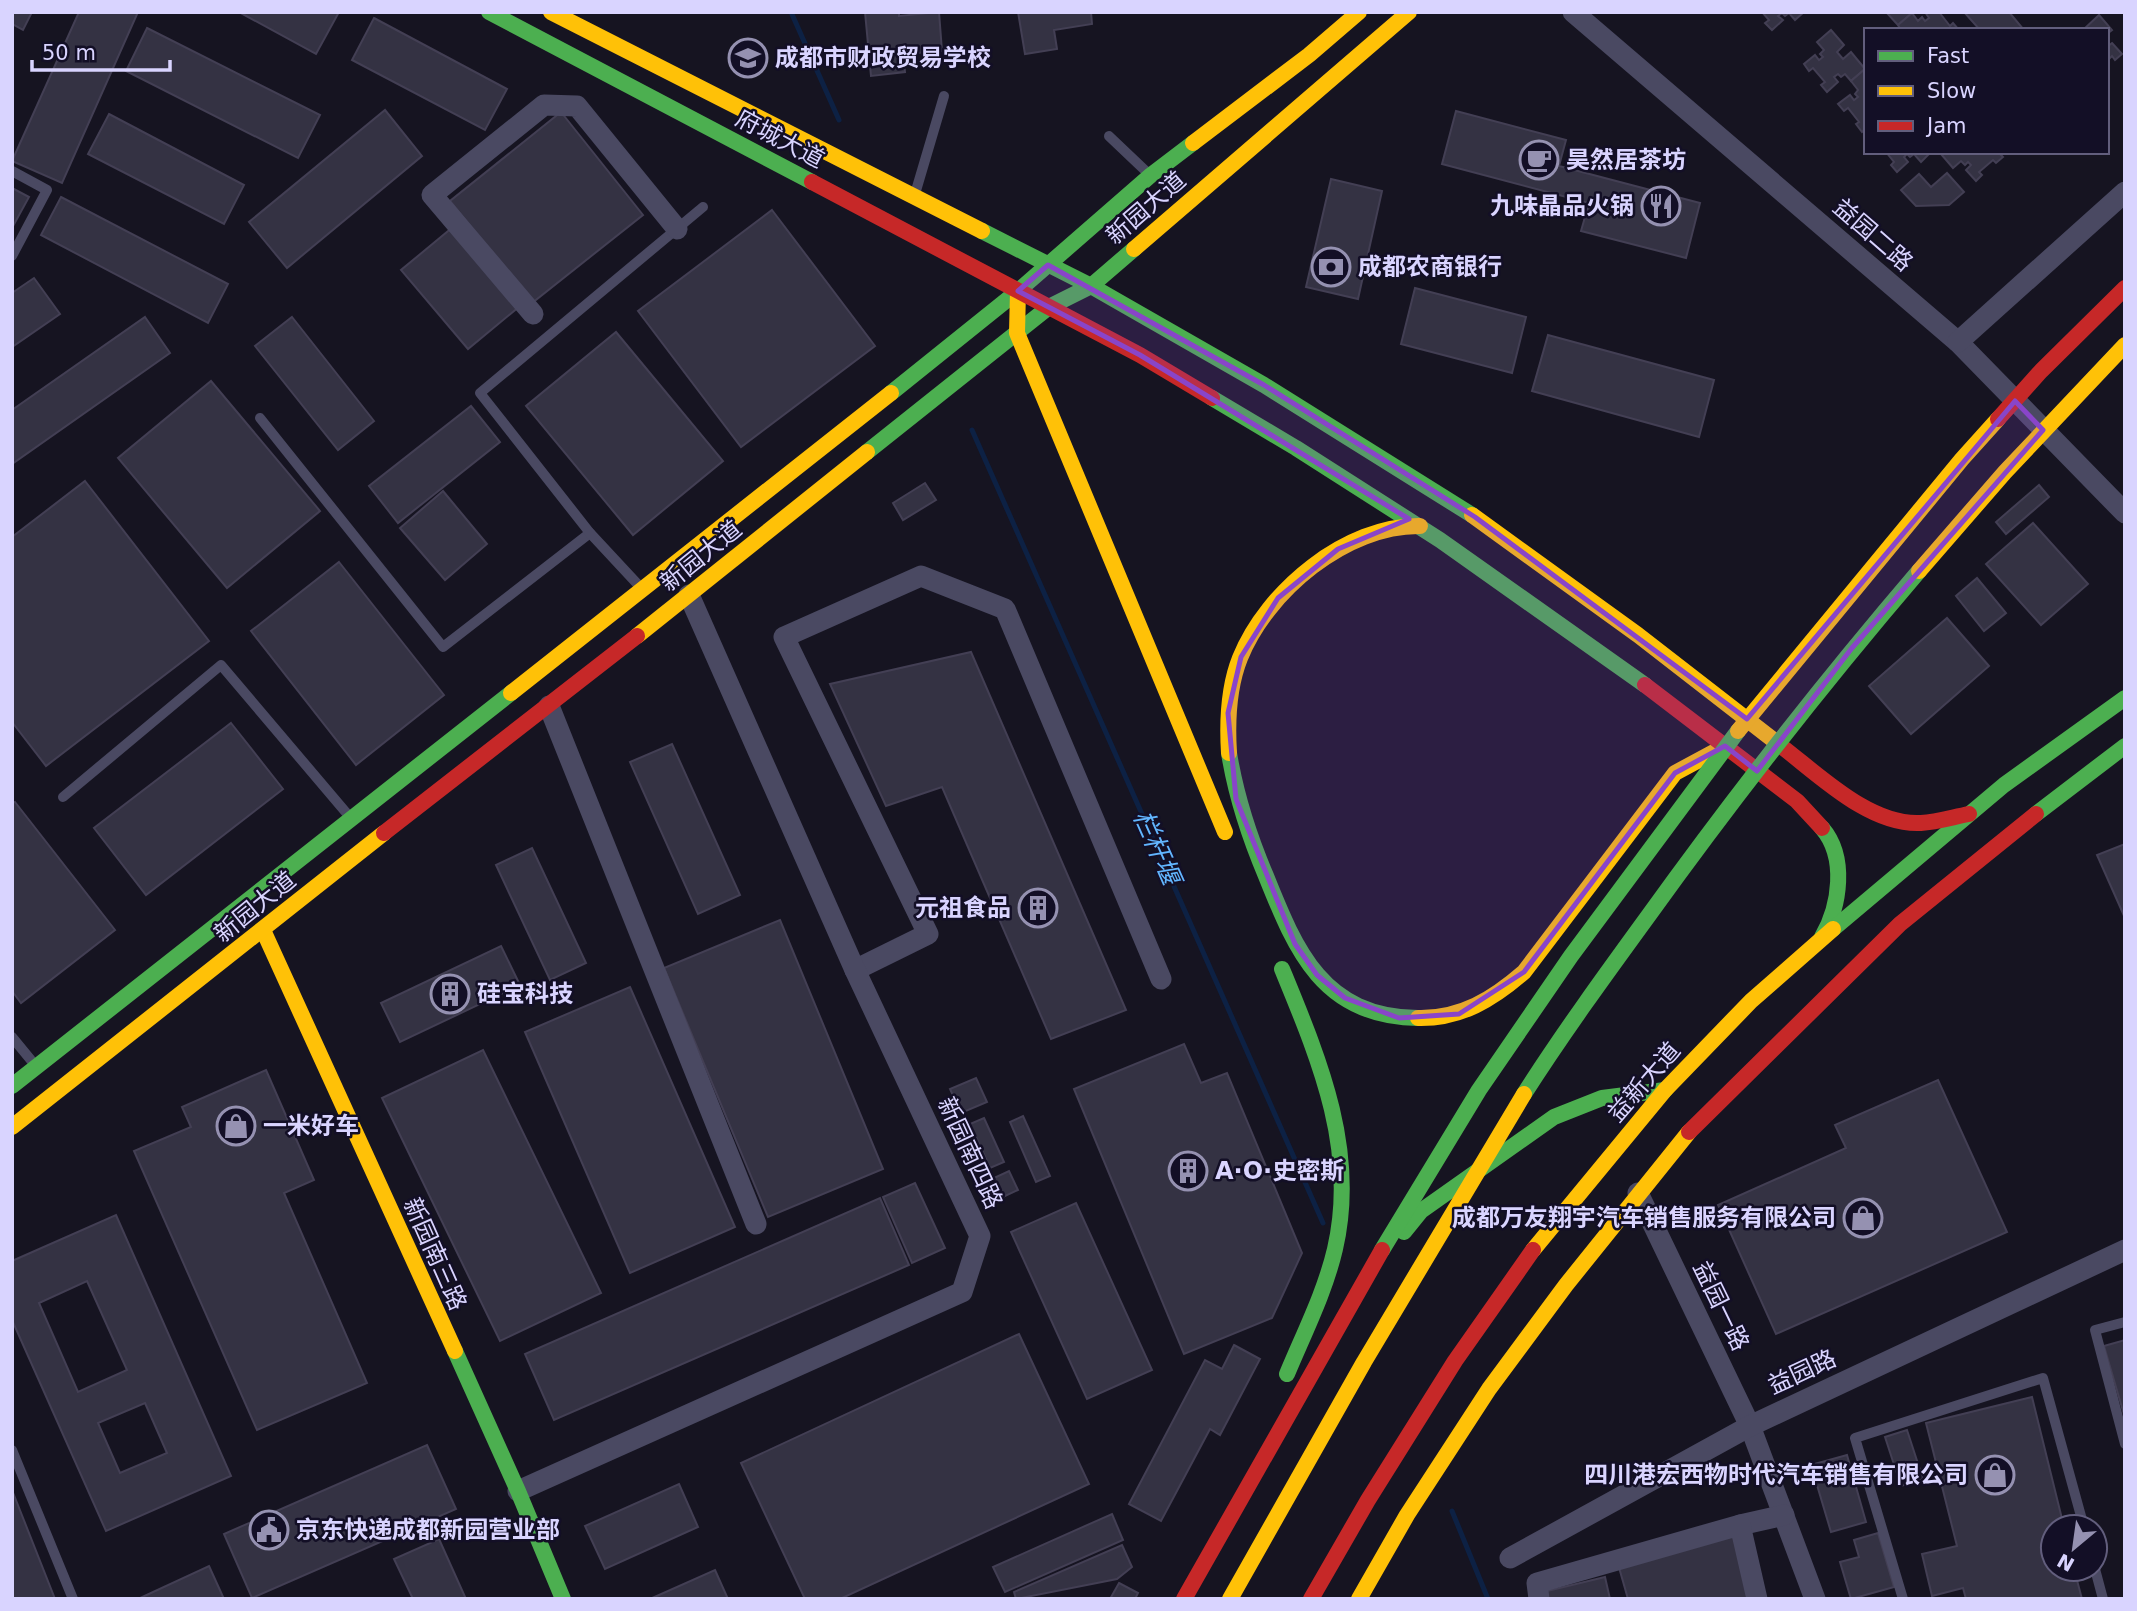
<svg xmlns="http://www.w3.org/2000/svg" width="2137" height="1611" font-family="'DejaVu Sans','Noto Sans SC',sans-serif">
	<rect width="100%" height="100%" fill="#161421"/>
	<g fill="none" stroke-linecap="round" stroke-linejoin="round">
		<!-- stream -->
		<g stroke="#0d2144" stroke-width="5">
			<polyline points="791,12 839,120"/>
			<polyline points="972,430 1323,1223"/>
			<polyline points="1452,1511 1488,1599"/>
		</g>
	</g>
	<!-- building -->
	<g fill="#343243" stroke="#433f54" stroke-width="2" fill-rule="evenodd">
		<polygon points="12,12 32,12 23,30 12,24"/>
		<polygon points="79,12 138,12 62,183 12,161"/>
		<polygon points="239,12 339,12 316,54"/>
		<polygon points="865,12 899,12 899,16 939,12 942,51 903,54 905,72 871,76"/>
		<polygon points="1018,12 1091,12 1092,24 1054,30 1057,49 1025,54"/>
		<polygon points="1762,12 1804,12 1795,20 1789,13 1785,16 1782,13 1778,16 1783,20 1772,30 1765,23 1769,20"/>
		<polygon points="1886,12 1911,12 1912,13 1898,25"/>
		<polygon points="1939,12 1950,26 1953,23 1959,30 1901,30 1898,25 1912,13 1918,21 1922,17 1925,21 1929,18 1925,12"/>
		<polygon points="1964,12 2009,12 2024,30 1980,30"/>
		<polygon points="2099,15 2112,30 2107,34 2107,30 2083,30"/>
		<polygon points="374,18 507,89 485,130 352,60"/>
		<polygon points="147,28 320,115 298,158 126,71"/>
		<polygon points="1831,30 1844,45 1837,52 1843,59 1851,52 1865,69 1851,81 1845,74 1841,77 1838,74 1834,77 1838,82 1827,92 1821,85 1825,82 1813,68 1809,71 1804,64 1815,55 1819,60 1823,57 1820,54 1824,50 1817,42"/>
		<polygon points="2112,43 2122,54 2115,60 2112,56 2107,61 2107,47"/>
		<polygon points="1865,69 1866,128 1862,132 1856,124 1859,122 1848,108 1844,111 1838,104 1850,95 1854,100 1858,97 1855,94 1858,90 1851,81"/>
		<polygon points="385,110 422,156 287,268 249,222"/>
		<polygon points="1456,111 1566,140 1559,166 1700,203 1686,258 1581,231 1589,203 1442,164"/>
		<polygon points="561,112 643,215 532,303 450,201"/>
		<polygon points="109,114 244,185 224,224 88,154"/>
		<polygon points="1886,152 1931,152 1921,162 1914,154 1910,157 1907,154 1904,157 1908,162 1897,172 1891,165 1894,162"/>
		<polygon points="1943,152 1998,152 2003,157 1996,163 1993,160 1979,172 1982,175 1976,181 1966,170 1971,165 1968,162 1965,165 1961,161 1953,168 1941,154"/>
		<polygon points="1947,173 1964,192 1949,205 1916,206 1901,190 1919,174 1931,187"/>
		<polygon points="1331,179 1382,191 1358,299 1306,287"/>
		<polygon points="12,188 29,197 12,228"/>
		<polygon points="61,197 228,284 208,323 41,235"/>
		<polygon points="772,210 875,346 741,447 638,311"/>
		<polygon points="453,227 520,306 468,349 401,270"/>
		<polygon points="34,278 60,314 12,347 12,293"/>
		<polygon points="1415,288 1526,317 1512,373 1401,344"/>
		<polygon points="145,317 170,353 12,464 12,410"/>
		<polygon points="292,317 374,421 338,450 255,346"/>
		<polygon points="616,332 723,461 633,535 526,406"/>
		<polygon points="1548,335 1714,380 1699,437 1532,391"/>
		<polygon points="211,381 320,511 227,588 118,458"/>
		<polygon points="471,406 500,442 398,523 369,486"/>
		<polygon points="85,481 209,641 46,766 12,722 12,537"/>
		<polygon points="925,483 936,500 903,520 893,503"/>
		<polygon points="2039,485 2049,497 2006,534 1996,522"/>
		<polygon points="443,491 487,544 445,580 400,528"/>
		<polygon points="2033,523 2088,584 2041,625 1986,564"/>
		<polygon points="339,562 444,695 356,765 251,631"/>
		<polygon points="1977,578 2006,613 1984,631 1956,596"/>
		<polygon points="1947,618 1989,666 1911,734 1869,686"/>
		<polygon points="971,652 1126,1010 1051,1039 942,787 886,806 830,684"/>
		<polygon points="231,723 283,789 146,895 94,828"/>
		<polygon points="672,744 740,895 698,914 630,762"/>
		<polygon points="15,802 115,930 21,1003 12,991 12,803"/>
		<polygon points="2125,844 2125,918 2097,855"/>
		<polygon points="532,848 586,963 550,980 496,865"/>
		<polygon points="780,920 883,1169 768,1217 664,968"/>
		<polygon points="501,946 520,985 400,1042 381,1003"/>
		<polygon points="630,987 735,1227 630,1273 525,1032"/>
		<polygon points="1184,1044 1201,1083 1227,1073 1302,1253 1272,1318 1184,1354 1074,1089"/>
		<polygon points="483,1050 601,1293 500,1341 382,1098"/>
		<polygon points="266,1070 314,1180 284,1193 367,1383 257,1430 134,1151 191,1127 182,1107"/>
		<polygon points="976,1078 987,1102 961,1113 950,1089"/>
		<polygon points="1938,1080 2007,1232 1776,1334 1718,1205 1846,1148 1835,1125"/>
		<polygon points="1023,1116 1050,1176 1036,1182 1010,1122"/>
		<polygon points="984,1118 1004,1162 990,1168 970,1124"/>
		<polygon points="1009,1171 1018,1190 1003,1197 994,1178"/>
		<polygon points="915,1183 945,1248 912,1263 883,1197"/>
		<polygon points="880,1198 909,1265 554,1420 525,1354"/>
		<polygon points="1076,1203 1152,1370 1087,1399 1011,1232"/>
		<path d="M116,1215L231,1476L106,1531L12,1320V1261ZM87,1281L127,1370L78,1392L39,1303ZM145,1403L167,1453L120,1473L98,1423Z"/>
		<polygon points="1019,1334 1089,1484 840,1599 805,1599 741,1463"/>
		<polygon points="2125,1340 2125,1418 2104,1346"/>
		<polygon points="1234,1345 1260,1359 1220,1435 1210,1429 1161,1521 1129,1504 1205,1360 1222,1369"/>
		<polygon points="2032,1397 2064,1527 2053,1527 2053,1569 2074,1569 2082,1599 1966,1599 1963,1588 1932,1596 1922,1554 1957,1546 1926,1423"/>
		<polygon points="1907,1430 1923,1479 1901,1486 1885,1437"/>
		<polygon points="427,1445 456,1509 252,1598 224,1534"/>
		<polygon points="1847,1455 1866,1522 1831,1532 1811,1465"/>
		<polygon points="679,1484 698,1527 605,1569 585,1526"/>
		<polygon points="12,1490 55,1599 12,1599"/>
		<polygon points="1112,1514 1123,1540 1005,1592 993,1567"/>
		<polygon points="1737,1533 1754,1599 1628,1599 1618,1564"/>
		<polygon points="1878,1533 1894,1587 1851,1599 1840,1562 1859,1557 1854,1540"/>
		<polygon points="439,1539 466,1599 413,1599 394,1559"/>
		<polygon points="1122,1545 1132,1567 1117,1579 1016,1599 1014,1592"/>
		<polygon points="209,1566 224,1599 138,1599"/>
		<polygon points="715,1570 728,1599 650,1599"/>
		<polygon points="1605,1577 1610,1599 1544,1599 1543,1592"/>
		<polygon points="1119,1583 1138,1593 1135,1599 1110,1599"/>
	</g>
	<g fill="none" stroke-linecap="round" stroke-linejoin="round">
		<!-- lane -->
		<g stroke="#4a4962" stroke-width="10">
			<polyline points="1109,136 1149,174"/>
			<polyline points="12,171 47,190 12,256"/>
			<polyline points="915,194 944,96"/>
			<polyline points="260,418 443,647 590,533"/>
			<polyline points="643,590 590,533 480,393 703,207"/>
			<polyline points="63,797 221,665 349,816"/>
			<polyline points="12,1037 35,1065"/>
			<polyline points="2125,1322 2095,1330 2125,1444"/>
			<polyline points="12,1450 73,1599"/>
			<polyline points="2095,1569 2103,1599"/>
			<polyline points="1903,1599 1855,1438 2043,1378 2084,1527"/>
		</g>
		<!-- street -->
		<g stroke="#4a4962" stroke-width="21">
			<polyline points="1573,12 1958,342 2125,513"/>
			<polyline points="533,314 432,195 544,105 577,106 677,229"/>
			<polyline points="1958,342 2125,192"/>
			<polyline points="549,706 756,1224"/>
			<polyline points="855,970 928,934 784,637 921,576 1005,609 1161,979"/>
			<polyline points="1638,1193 1750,1426 1815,1599"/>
			<polyline points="518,1491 962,1292 980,1236 855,970 689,595"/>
			<polyline points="1740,1525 1784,1515"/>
			<polyline points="1510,1558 1750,1426 2125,1250"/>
			<polyline points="1539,1599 1537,1583 1740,1525 1757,1599"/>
		</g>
		<!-- fast -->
		<g stroke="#4caf50" stroke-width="16">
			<polyline points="489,12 812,182"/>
			<polyline points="982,231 1091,286 1264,385 1472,515"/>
			<polyline points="891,393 1018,291 1151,175 1193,143"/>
			<polyline points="1212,398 1296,448 1440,540 1645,685"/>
			<polyline points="867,452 1049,307 1091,286 1134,249"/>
			<path d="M1229,753C1236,796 1249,836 1266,876C1296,951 1323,1017 1418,1018"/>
			<polyline points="2036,814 2125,746"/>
			<path d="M1822,828C1847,857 1840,906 1822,937"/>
			<polyline points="1833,929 2004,785 2125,698"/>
			<polyline points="12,1086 511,693"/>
			<polyline points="1404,1232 1421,1211 1554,1117 1602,1098 1665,1090"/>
			<polyline points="455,1351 518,1491 563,1599"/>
		</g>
		<!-- slow -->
		<g stroke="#ffc107" stroke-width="16">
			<polyline points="551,12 982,231"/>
			<polyline points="1193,143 1309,55 1359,12"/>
			<polyline points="1134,249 1409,12"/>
			<polyline points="1018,291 1017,333 1225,832"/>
			<polyline points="1472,515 1638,635 1781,746"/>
			<polyline points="637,636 867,452"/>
			<polyline points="511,693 891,393"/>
			<path d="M1229,753C1227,721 1228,688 1240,658C1267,591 1346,525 1420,526"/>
			<polyline points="263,930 455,1351"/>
			<path d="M1418,1018C1461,1019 1493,999 1524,972L1675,773L1725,746"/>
			<polyline points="12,1127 384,833"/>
			<polyline points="1533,1250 1665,1090 1751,1001 1833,929"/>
			<polyline points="1359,1599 1407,1515 1489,1389 1566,1285 1689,1132"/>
		</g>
		<!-- jam -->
		<g stroke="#c62828" stroke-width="16">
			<polyline points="812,182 1140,355 1212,398"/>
			<polyline points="1645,685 1797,801 1822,828"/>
			<path d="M1781,746C1819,775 1870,826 1921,823C1937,822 1953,817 1969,814"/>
			<polyline points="384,833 637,636"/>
			<polyline points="1689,1132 1900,924 2036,814"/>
			<polyline points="1311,1599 1368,1500 1455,1361 1533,1250"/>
		</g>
		<!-- fast-bridge -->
		<g stroke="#4caf50" stroke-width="16">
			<path d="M1282,969C1319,1059 1358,1150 1335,1249C1325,1292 1304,1333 1287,1374"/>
			<path d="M1524,1094C1563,1033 1606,974 1649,915C1734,797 1824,682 1919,571"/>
			<polyline points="1382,1250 1479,1090 1571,956 1738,731"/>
		</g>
		<!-- slow-bridge -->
		<g stroke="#ffc107" stroke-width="16">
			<polyline points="1919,571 2005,472 2125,345"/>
			<polyline points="1738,731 1962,459 1998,419"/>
			<polyline points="1230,1599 1364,1362 1524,1094"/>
		</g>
		<!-- jam-bridge -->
		<g stroke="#c62828" stroke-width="16">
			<polyline points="1998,419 2041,371 2125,288"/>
			<polyline points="1184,1599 1382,1250"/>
		</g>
	</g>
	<!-- marked area -->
	<path fill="#8945c9" fill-opacity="0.2" stroke="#8945c9" stroke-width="5" stroke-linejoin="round" d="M1048,265L1264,385L1475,517L1747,719L2015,401L2043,430L1852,648L1757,771L1725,746L1675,773L1524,972L1459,1014L1399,1018L1345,998L1317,975L1295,944L1236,799L1228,713L1241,657L1278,598L1338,549L1409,519L1140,355L1018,291Z"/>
	<!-- icons -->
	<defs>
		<symbol id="school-ring" viewBox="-11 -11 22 22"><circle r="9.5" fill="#130f26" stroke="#9591b1" stroke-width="1.5"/><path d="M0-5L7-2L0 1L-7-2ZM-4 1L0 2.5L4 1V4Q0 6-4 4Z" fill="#9591b1"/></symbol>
		<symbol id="cafe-ring" viewBox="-11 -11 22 22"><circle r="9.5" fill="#130f26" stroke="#9591b1" stroke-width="1.5"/><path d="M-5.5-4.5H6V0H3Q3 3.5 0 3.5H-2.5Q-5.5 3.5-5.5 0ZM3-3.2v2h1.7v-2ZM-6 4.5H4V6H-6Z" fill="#9591b1"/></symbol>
		<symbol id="restaurant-ring" viewBox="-11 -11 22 22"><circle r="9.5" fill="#130f26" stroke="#9591b1" stroke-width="1.5"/><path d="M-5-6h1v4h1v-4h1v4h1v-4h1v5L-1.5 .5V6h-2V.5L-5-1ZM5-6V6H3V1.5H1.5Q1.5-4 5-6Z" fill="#9591b1"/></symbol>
		<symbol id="bank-ring" viewBox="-11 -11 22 22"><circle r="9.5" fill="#130f26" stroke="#9591b1" stroke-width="1.5"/><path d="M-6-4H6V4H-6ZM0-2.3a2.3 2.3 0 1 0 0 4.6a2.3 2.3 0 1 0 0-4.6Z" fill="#9591b1"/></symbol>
		<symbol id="building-ring" viewBox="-11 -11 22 22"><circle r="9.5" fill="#130f26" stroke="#9591b1" stroke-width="1.5"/><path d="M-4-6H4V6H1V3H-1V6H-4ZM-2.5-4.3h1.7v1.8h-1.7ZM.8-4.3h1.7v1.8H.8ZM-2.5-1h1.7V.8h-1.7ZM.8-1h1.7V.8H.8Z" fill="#9591b1"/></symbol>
		<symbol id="shop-ring" viewBox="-11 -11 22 22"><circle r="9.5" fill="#130f26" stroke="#9591b1" stroke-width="1.5"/><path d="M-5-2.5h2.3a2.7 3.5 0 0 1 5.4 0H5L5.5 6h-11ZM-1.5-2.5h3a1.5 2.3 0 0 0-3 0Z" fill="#9591b1"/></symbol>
		<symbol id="civic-ring" viewBox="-11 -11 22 22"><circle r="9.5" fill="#130f26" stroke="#9591b1" stroke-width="1.5"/><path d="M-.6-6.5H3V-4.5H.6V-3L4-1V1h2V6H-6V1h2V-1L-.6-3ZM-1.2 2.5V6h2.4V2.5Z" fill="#9591b1"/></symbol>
	</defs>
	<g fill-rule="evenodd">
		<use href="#school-ring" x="726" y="36" width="44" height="44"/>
		<use href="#cafe-ring" x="1517" y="138" width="44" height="44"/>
		<use href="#restaurant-ring" x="1639" y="184" width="44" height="44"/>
		<use href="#bank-ring" x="1309" y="245" width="44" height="44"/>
		<use href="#building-ring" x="1016" y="886" width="44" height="44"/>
		<use href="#building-ring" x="428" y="972" width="44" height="44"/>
		<use href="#shop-ring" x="214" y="1104" width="44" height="44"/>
		<use href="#building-ring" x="1166" y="1149" width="44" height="44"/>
		<use href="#shop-ring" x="1841" y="1196" width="44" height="44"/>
		<use href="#shop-ring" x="1973" y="1453" width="44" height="44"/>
		<use href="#civic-ring" x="247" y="1508" width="44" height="44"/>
	</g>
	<g text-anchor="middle" stroke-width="5" stroke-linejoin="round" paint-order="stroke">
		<!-- poi labels -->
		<g font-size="24" font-weight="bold" fill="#d9d4ff" stroke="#130f26" text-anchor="start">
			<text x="775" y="66">成都市财政贸易学校</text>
			<text x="1566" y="168">昊然居茶坊</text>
			<text x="1634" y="214" text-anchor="end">九味晶品火锅</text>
			<text x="1358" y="275">成都农商银行</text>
			<text x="1011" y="916" text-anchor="end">元祖食品</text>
			<text x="477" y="1002">硅宝科技</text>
			<text x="263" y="1134">一米好车</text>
			<text x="1215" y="1179">A·O·史密斯</text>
			<text x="1836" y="1226" text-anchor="end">成都万友翔宇汽车销售服务有限公司</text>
			<text x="1968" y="1483" text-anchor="end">四川港宏西物时代汽车销售有限公司</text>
			<text x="296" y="1538">京东快递成都新园营业部</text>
		</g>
		<!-- street labels -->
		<g font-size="24" fill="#d9d4ff" stroke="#130f26">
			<text transform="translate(780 139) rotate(28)" y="8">府城大道</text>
			<text transform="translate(1146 208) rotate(-41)" y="8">新园大道</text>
			<text transform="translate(1873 235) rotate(41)" y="8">益园二路</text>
			<text transform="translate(701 556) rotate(-39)" y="8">新园大道</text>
			<text transform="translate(255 907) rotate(-39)" y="8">新园大道</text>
			<text transform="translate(1644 1082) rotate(-49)" y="8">益新大道</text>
			<text transform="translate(970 1153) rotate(65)" y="8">新园南四路</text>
			<text transform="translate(435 1254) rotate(66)" y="8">新园南三路</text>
			<text transform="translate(1721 1306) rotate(64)" y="8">益园一路</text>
			<text transform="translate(1802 1372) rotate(-25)" y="8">益园路</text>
		</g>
		<!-- water labels -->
		<g font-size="26" font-style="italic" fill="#62b6ff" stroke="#130f26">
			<text transform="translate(1157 847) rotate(66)" y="9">栏杆堰</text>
		</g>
	</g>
	<!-- border -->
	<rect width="2137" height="1611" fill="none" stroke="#d9d4ff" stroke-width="28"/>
	<!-- legend -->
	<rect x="1864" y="28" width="245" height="126" fill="#130f26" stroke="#625e7d" stroke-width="2"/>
	<rect x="1878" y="51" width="35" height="10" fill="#4caf50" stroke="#625e7d" stroke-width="2"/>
	<text x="1927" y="63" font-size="21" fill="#d9d4ff">Fast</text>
	<rect x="1878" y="86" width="35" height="10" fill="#ffc107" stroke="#625e7d" stroke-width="2"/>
	<text x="1927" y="98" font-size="21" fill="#d9d4ff">Slow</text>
	<rect x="1878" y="121" width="35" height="10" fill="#c62828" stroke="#625e7d" stroke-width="2"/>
	<text x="1927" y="133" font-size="21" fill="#d9d4ff">Jam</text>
	<!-- north arrow -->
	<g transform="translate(2074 1548) rotate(209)"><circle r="33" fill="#130f26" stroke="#625e7d" stroke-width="2"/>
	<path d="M0-5L12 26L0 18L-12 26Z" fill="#9591b1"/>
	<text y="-10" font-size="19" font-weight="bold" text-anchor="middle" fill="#d9d4ff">N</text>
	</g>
	<!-- scale -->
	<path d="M32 60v10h138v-10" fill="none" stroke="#d9d4ff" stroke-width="3.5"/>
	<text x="42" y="60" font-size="21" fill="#d9d4ff" stroke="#130f26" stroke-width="5" paint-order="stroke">50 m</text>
</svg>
